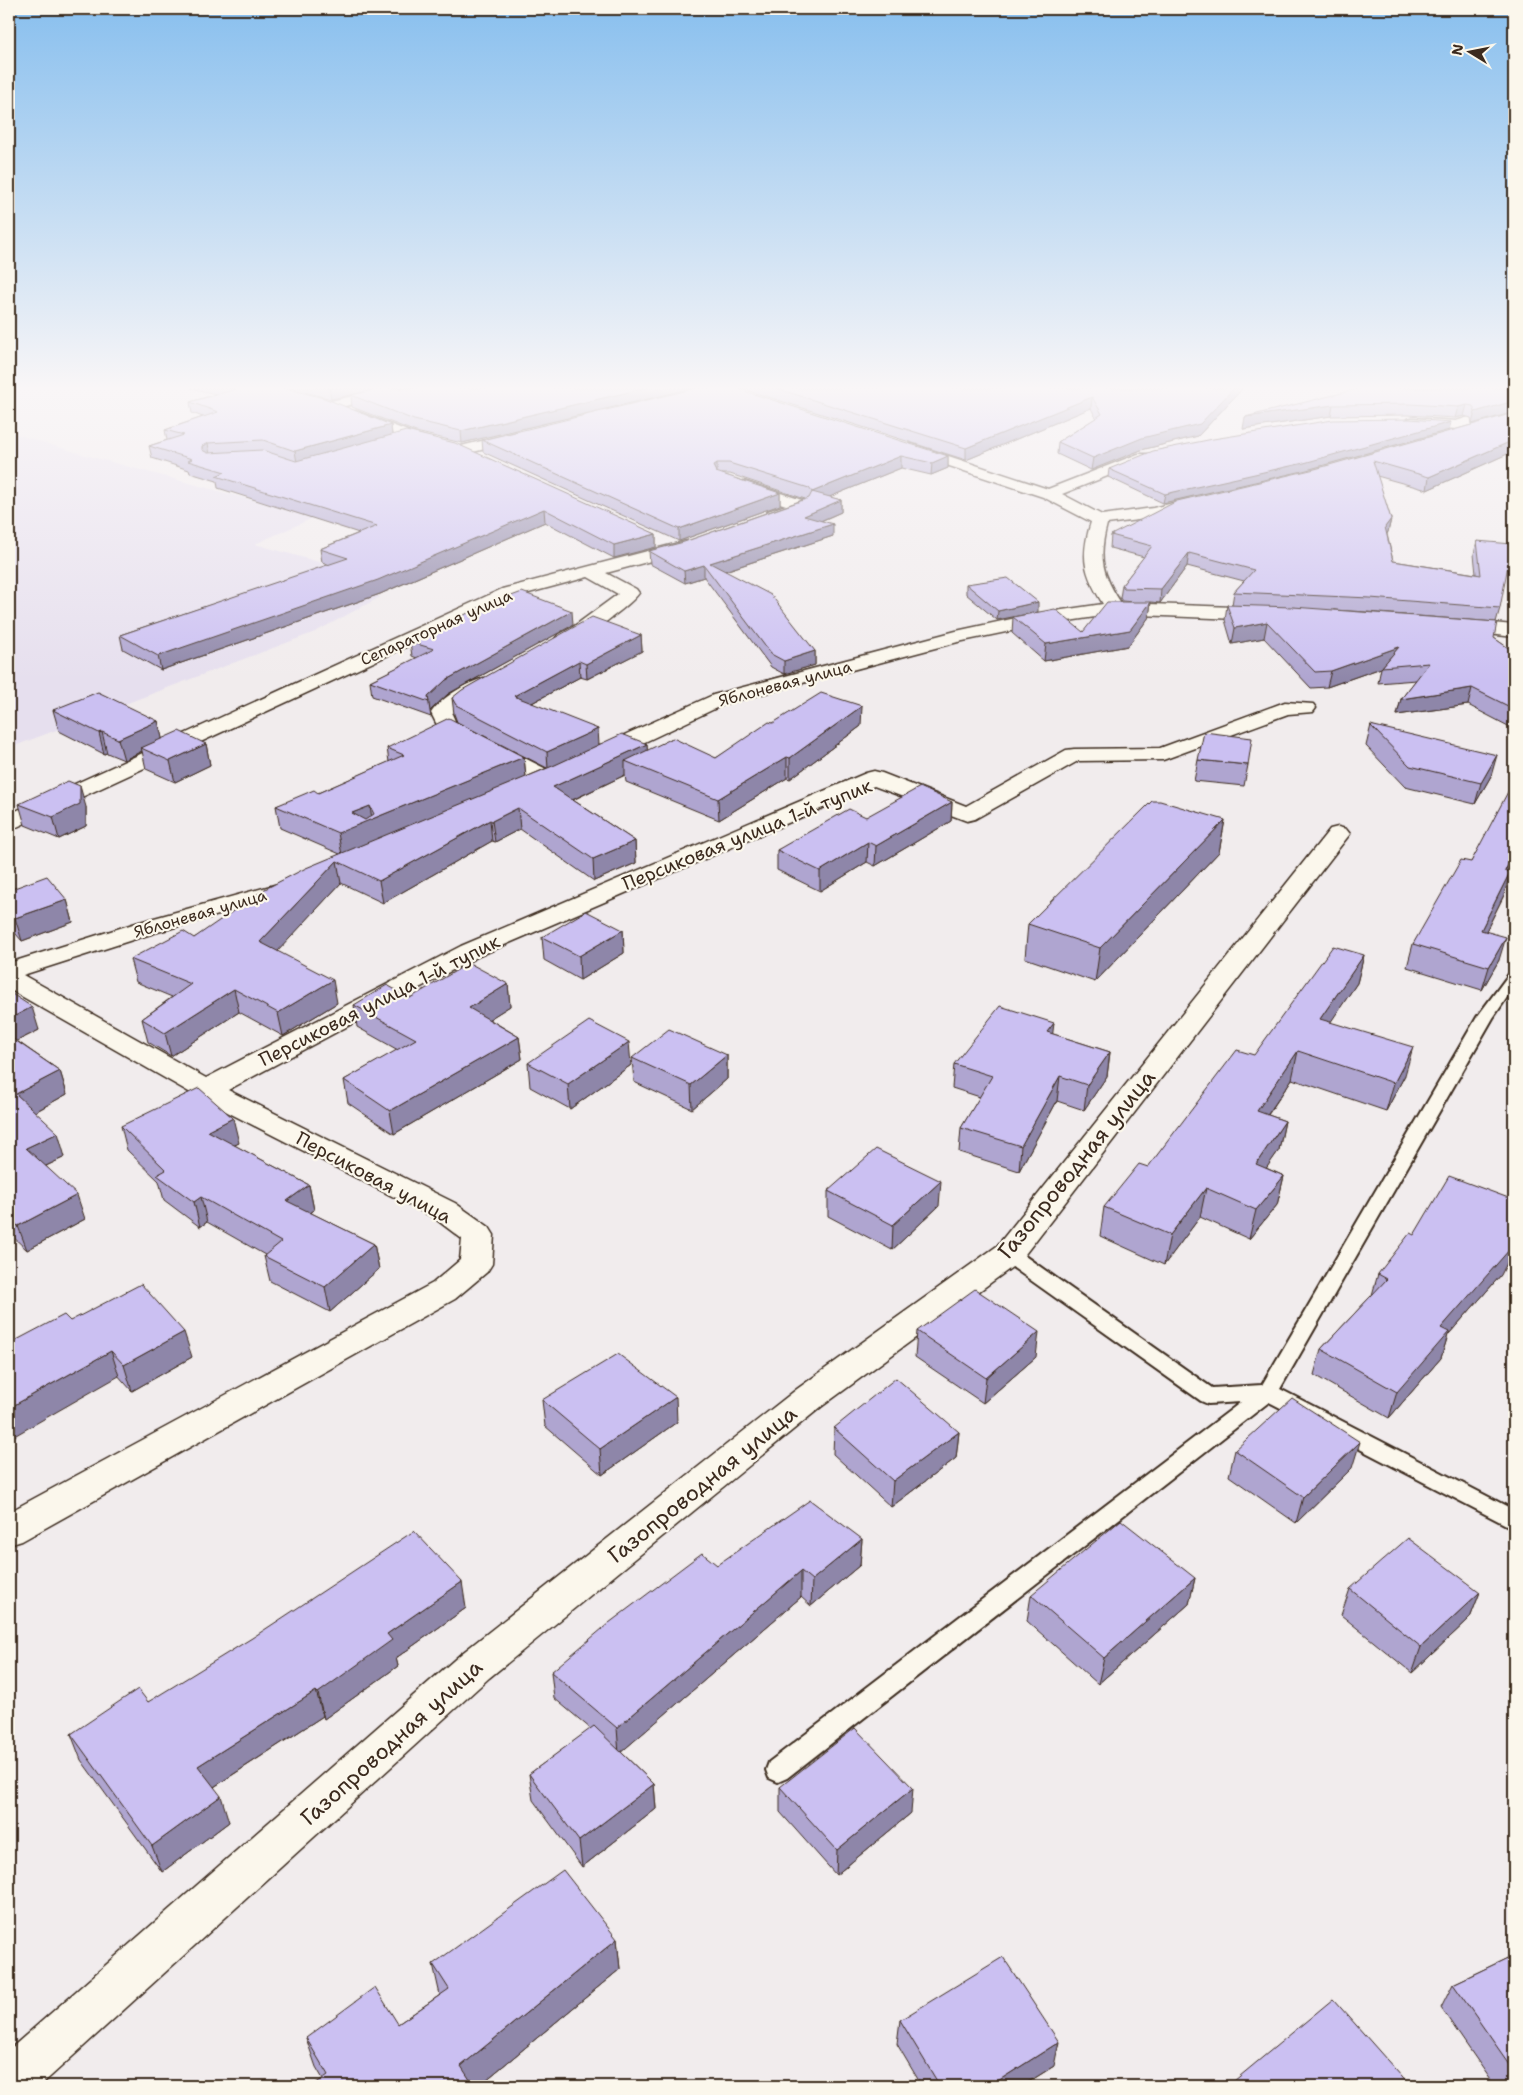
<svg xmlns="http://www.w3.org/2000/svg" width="1523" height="2095" font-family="'Shantell Sans',sans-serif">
	<rect width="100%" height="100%" fill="#f1eced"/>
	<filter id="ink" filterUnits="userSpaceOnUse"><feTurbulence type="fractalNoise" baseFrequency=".02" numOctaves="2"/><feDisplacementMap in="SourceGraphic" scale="10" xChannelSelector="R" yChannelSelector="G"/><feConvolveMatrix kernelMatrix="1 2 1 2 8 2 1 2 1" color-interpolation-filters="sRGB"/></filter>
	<g filter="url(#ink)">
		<!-- built -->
		<polygon fill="#e6dfee" points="9,432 85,455 315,517 255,544 322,563 380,597 315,632 9,748"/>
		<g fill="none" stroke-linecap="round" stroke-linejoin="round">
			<defs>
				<polygon id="service" points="1514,972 1514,987 1493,1018 1280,1389 1514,1510 1514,1529 1269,1402 787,1778 778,1782 769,1778 766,1770 769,1762 1241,1402 1208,1404 1201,1401 1001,1259 999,1254 1001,1249 1008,1247 1015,1249 1212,1388 1262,1385 1477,1017 1509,974"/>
				<g id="minor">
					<polygon points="391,388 415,388 413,391 331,409 326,408 324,405 326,402"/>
					<polygon points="1514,408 1514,416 1487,420 1457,429 1412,426 1407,425 1405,422 1407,419 1412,418 1456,421 1485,412"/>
					<path d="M356,411L415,434L440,441L443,444L440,447C422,452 370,426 351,418L349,415L351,412Z"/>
					<polygon points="518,432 523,433 525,436 523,439 462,455 457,453 454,450 457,447"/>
					<path d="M912,444L1048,489L1138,454H1148L1151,457L1148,460L1062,494L1102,515L1153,508L1189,499L1195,501L1197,504L1195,507L1153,518L1107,524C1098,558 1102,574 1121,603L1262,608L1269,610L1271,614L1269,618L1262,620L1115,614L1035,626L958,642L727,703L609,759L601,760L593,759L590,754L593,749L713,695L956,631L1035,614L1103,604C1084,573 1080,558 1091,522L1043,497L907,452L904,449L907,446Z"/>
					<polygon points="744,481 808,502 810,505 808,508 780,519 768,519 766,515 768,511 786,505 738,489 736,486 738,483"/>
					<path d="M686,541L692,542L695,546L692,550L606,573L636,589L639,593C631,605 584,639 570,644C565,645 563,644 558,643L555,639L558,635L573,627L618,594L588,577L514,597L17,827L9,829V814L502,589Z"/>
					<polygon points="1460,620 1514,625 1514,637 1453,630 1451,626 1453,622"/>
					<path d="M484,678L491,680L494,684L491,688L463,704L452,714L456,723L556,774L559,779L556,784L548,786L540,784L440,731L431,713C442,697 466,683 484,678Z"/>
					<polygon points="1285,702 1313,704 1316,708 1313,712 1288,714 1163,760 1078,761 975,819 967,821 874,786 479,956 228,1090 455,1203 489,1227 494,1235 492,1264 487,1272 455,1299 22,1541 9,1545 9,1512 433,1283 460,1260 462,1239 433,1217 196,1096 9,989 9,963 136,923 285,882 294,884 297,889 294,894 154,933 23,975 206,1078 461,946 866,773 874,771 882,773 966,806 1066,750 1074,749 1160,748"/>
					<polygon points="1338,827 1346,829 1350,834 1346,839 1019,1262 821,1407 489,1678 40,2086 9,2086 9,2050 461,1654 797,1389 997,1246 1330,829"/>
				</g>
			</defs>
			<!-- service casing -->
			<use href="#service" stroke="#3b2a1e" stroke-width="4"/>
			<!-- minor casing -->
			<use href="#minor" stroke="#3b2a1e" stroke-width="3"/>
			<!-- service -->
			<use href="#service" fill="#fbf7ec" fill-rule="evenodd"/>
			<!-- minor -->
			<use href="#minor" fill="#fbf7ec" fill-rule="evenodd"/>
		</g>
		<!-- wall -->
		<g fill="#afa5d0" stroke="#3b2a1e">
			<polygon points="191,388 285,388 391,425 392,434 656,534 656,547 614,558 545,522 380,594 161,670 123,649 120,635 330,565 322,562 320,549 359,533 218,488 217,481 190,473 189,470 152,458 149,446 167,440 165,430 203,417 192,413 190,402 216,394"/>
			<polygon points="290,388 384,388 331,399"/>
			<polygon points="694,388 462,443 416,432 352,407 351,395"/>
			<polygon points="740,388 1243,388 1198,436 1141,450 1091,470 1057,454 1058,442 1096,418 1091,408 966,460"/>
			<polygon points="1362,388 1514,388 1514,451 1427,490 1377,476 1391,519 1388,532 1387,534 1393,561 1476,574 1474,554 1477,541 1500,608 1496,622 1367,612 1334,610 1494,638 1514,652 1514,729 1468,705 1397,715 1401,699 1416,680 1378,683 1381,668 1327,687 1311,688 1264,638 1232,644 1225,620 1227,605 1232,605 1234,592 1244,581 1187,566 1160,603 1151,602 1149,617 1128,646 1044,661 1012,633 1013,617 997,620 966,594 966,584 1038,612 1014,617 1083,632 1133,602 1122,601 1120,598 1122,585 1144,557 1110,548 1111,535 1315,469 1514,413 1514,412 1472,424 1471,418 1464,416 1455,418 1407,415 1331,416 1243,429"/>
			<polygon points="1449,430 1303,471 1163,503 1108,477 1109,469"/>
			<polygon points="482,440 948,456 948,468 931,475 901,468 829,497 841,500 841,512 821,521 833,536 725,571 815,651 815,665 784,674 771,667 704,577 685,583 650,564 649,551 684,542 805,499 730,474 722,474 780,493 780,505 679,541 483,452"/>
			<polygon points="573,625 448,694 430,711 431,717 372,696 370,681 417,658 412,656 410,642"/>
			<polygon points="641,635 642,651 587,679 580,677 532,703 599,744 647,744 647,751 716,758 773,723 861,726 790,779 787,778 719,820 626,782 625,775 573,800 635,841 636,863 594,881 520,829 495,842 492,841 383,903 341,883 277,951 337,1003 283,1036 239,1012 171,1056 148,1042 142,1019 172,997 136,982 130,959 194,938 340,854 280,828 276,806 318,793 389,762 387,748 524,757 526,777 547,768 457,722 454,714 452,698"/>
			<polygon points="53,710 158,721 162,739 206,744 210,765 175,782 146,769 142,751 124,760 107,753 104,754 59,731"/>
			<polygon points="1371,725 1491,776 1475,804 1405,787 1366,746"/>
			<polygon points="1198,760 1248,765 1244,786 1194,781"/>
			<polygon points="1514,789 1514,861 1509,872 1504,895 1486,931 1499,960 1482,990 1407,967 1413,944 1471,862"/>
			<polygon points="952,802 951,821 875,866 867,862 820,891 777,870 777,850 866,817"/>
			<polygon points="19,804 86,807 86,826 59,839 25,825"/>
			<polygon points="1225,820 1219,852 1095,982 1025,958 1028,924"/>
			<polygon points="9,890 67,900 73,922 22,941 9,926"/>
			<polygon points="623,930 624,953 580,980 544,960 542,937"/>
			<polygon points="1364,955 1357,983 1330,1022 1405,1075 1386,1111 1292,1079 1268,1115 1285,1121 1279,1150 1266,1168 1284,1176 1277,1205 1249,1239 1200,1217 1164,1265 1100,1236 1104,1207 1148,1167"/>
			<polygon points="508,984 510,1006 489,1019 519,1037 522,1059 394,1134 348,1103 344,1080 398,1050 357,1027 354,1005"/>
			<polygon points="9,992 39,1030 17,1041 60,1071 67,1094 35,1112 65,1157 46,1166 85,1219 27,1250 9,1233"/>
			<polygon points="1053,1034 1110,1052 1107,1076 1084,1110 1057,1101 1019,1171 959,1152 961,1128 980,1097 952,1088 954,1064"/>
			<polygon points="727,1055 727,1079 692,1109 634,1082 632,1058"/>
			<polygon points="528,1063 631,1065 570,1109 530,1087"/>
			<polygon points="121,1126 239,1143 234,1145 309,1185 314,1210 311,1213 374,1244 379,1269 330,1312 270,1281 264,1256 265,1255 207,1222 200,1227 164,1200 159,1181 127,1150"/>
			<polygon points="828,1191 939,1206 892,1250 828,1216"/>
			<polygon points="1378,1274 1501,1275 1448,1335 1441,1358 1389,1418 1314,1375 1321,1349 1372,1295"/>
			<polygon points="70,1321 192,1357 132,1391"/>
			<polygon points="917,1331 1036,1357 983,1403 915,1357"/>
			<polygon points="542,1400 677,1422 602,1475 545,1426"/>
			<polygon points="834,1428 959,1432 956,1458 891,1507 833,1454"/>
			<polygon points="1235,1450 1352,1468 1296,1523 1229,1476"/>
			<polygon points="862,1539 860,1565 811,1606 801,1597 621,1752 654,1784 656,1809 582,1867 533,1800 529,1774 591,1729 554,1698 551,1672 717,1565"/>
			<polygon points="1195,1578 1189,1604 1098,1684 1027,1621 1031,1595"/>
			<polygon points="1350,1589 1480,1592 1470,1618 1412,1673 1341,1615"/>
			<polygon points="466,1608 396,1658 398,1666 324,1719 323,1716 214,1787 229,1822 162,1872 81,1760 71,1734 148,1702"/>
			<polygon points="780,1787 911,1813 836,1875 780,1812"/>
			<polygon points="617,1939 620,1969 479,2086 312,2086 323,2079 316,2067 306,2038 398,2024 440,1995 433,1964"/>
			<polygon points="1514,1955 1514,2086 1495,2086 1441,2008 1453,1984"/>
			<polygon points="900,2020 1054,2066 1022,2086 922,2086 897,2044"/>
		</g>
		<!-- shaded-wall -->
		<g fill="#8e86a9" stroke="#3b2a1e">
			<polygon points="329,388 384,388 331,399"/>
			<polygon points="646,388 694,388 462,443 461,431"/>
			<polygon points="1234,388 1243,388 1198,436 1141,450 1091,470 1093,458"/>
			<polygon points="1092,397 1091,408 966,460 966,448"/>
			<polygon points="1514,401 1514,412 1472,424 1475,412"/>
			<polygon points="1333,405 1331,416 1243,429 1245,417"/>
			<polygon points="1467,405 1464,416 1455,418 1458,407"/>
			<polygon points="1451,422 1449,430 1303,471 1163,503 1165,494"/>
			<polygon points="391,425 392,437 297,463 295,451"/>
			<polygon points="1514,440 1514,451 1427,490 1429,477"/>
			<polygon points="208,443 210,455 202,450 202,446"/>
			<polygon points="901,456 901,468 812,504 812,492"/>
			<polygon points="948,456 948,468 931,475 932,463"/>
			<polygon points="717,463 717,474 713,466"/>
			<polygon points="780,493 780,505 679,541 679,529"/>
			<polygon points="841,500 841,512 804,528 804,516"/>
			<polygon points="544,509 545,522 380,594 161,670 158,656"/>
			<polygon points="1391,519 1388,532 1382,540 1385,527"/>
			<polygon points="833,524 833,536 712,575 710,563"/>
			<polygon points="656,534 656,547 614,558 614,545"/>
			<polygon points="1189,553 1187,566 1160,603 1161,589"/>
			<polygon points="704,565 704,577 685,583 684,571"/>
			<polygon points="1038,602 1038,612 997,620 998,611"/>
			<polygon points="1151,602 1149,617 1128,646 1044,661 1046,644 1130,630"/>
			<polygon points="572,611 573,625 448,694 430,711 428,697 446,680"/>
			<polygon points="1267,622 1264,638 1232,644 1235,628"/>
			<polygon points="641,635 642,651 587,679 586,664"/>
			<polygon points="1399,647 1382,667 1381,668 1327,687 1331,671"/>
			<polygon points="815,651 815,665 784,674 784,661"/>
			<polygon points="579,661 580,677 515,712 514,696"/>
			<polygon points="1472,688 1468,705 1397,715 1401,699"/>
			<polygon points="862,706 861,726 790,779 790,758"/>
			<polygon points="158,721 163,742 141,748 142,751 124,760 118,739"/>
			<polygon points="598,729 599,745 548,769 547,752"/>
			<polygon points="102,732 107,753 104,754 99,733"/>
			<polygon points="206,744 210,765 175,782 170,761"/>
			<polygon points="647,744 648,765 625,761 625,775 555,808 553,787"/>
			<polygon points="1497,755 1491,776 1475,804 1481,783"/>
			<polygon points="524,757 526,778 342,855 338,833 352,813 370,806 372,819"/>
			<polygon points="787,757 787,778 719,820 718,799"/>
			<polygon points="80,786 86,807 86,826 59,839 53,817"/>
			<polygon points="952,802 951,821 875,866 876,846"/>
			<polygon points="518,808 520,829 495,842 492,821"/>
			<polygon points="490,820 492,841 383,903 379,881"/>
			<polygon points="1225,820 1219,852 1095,982 1100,948"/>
			<polygon points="635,841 636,863 594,881 593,859"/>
			<polygon points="868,842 867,862 820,891 820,871"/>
			<polygon points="1514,852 1514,861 1498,893 1505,871"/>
			<polygon points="337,861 341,883 265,965 260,942"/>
			<polygon points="1510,872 1504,895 1475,953 1481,930"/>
			<polygon points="67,900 73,922 22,941 15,918"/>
			<polygon points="623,930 624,953 580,980 579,956"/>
			<polygon points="1506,937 1499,960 1482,990 1489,967"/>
			<polygon points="1364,955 1357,983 1314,1047 1320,1019"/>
			<polygon points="333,980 337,1003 283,1036 278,1013"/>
			<polygon points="508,984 510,1006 472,1030 469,1008"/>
			<polygon points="234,989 239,1012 171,1056 165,1033"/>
			<polygon points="32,1007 39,1030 9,1045 9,1019"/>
			<polygon points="1054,1023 1051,1047 1047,1032"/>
			<polygon points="519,1037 522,1059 394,1134 390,1111"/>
			<polygon points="629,1042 631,1065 570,1109 568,1084"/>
			<polygon points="1413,1047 1405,1075 1386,1111 1394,1083"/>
			<polygon points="1298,1051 1292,1079 1251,1139 1257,1111"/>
			<polygon points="1110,1052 1107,1076 1084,1110 1087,1085"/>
			<polygon points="727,1055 727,1079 692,1109 691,1085"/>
			<polygon points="60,1071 67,1094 24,1118 16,1094"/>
			<polygon points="1060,1076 1057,1101 1019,1171 1021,1146"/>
			<polygon points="233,1118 239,1143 214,1155 208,1131"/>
			<polygon points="1285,1121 1279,1150 1249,1193 1256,1164"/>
			<polygon points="58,1133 65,1157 33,1172 26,1148"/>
			<polygon points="1284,1176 1277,1205 1249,1239 1256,1210"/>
			<polygon points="941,1181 939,1206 892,1250 893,1225"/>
			<polygon points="309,1185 314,1210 293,1226 287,1201"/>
			<polygon points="1206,1188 1200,1217 1164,1265 1170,1235"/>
			<polygon points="77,1195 85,1219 27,1250 18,1226"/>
			<polygon points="201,1197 207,1222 200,1227 194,1202"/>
			<polygon points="1514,1241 1514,1249 1501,1275 1448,1335 1441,1358 1389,1418 1397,1392 1441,1328"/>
			<polygon points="374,1244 379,1269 330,1312 325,1287"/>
			<polygon points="184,1332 192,1357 132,1391 124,1365"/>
			<polygon points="1039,1332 1036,1357 983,1403 986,1378"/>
			<polygon points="111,1351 119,1376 9,1439 9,1408"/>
			<polygon points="676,1397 677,1422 602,1475 600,1449"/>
			<polygon points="959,1432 956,1458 891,1507 893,1481"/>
			<polygon points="1360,1442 1352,1468 1296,1523 1303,1497"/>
			<polygon points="9,1452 13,1462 9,1464"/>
			<polygon points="862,1539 860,1565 811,1606 812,1580"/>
			<polygon points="801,1571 801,1597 619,1754 617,1728"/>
			<polygon points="1195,1578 1189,1604 1098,1684 1104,1658"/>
			<polygon points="462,1582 466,1608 396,1658 398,1666 324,1719 318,1693 387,1634"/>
			<polygon points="1480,1592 1470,1618 1412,1673 1421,1647"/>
			<polygon points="316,1691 323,1716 206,1792 198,1766"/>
			<polygon points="654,1784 656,1809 582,1867 579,1841"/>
			<polygon points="913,1788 911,1813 836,1875 837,1850"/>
			<polygon points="221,1796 229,1822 162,1872 152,1846"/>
			<polygon points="617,1939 620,1969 479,2086 466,2086 461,2066"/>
			<polygon points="1059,2042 1054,2066 1022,2086 990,2086"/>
		</g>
		<!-- building -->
		<g fill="#cbc0f2" stroke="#3b2a1e" fill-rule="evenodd">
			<polygon points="230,388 285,388 324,398 391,425 295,451 263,440 208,443 202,446 202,450 208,453 262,450 296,461 406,431 455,443 656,534 614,545 544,509 378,580 158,656 120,635 348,558 320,549 377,526 216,476 225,472 188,461 192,459 149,446 184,435 165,430 218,412 190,402 236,389"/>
			<polygon points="385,388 646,388 461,431 414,420 351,395"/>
			<polygon points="697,388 735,388 948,456 932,463 901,456 812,492 841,500 804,516 833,524 710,563 771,595 815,651 784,661 771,654 704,565 684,571 649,551 684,542 809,498 812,492 809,488 729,463 717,463 713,466 716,472 780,493 679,529 482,440"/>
			<polygon points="775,388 1234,388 1200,424 1142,438 1093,458 1058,442 1102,414 1092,397 966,448"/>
			<polygon points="1362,388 1514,388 1514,401 1475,412 1473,406 1467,405 1458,407 1410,404 1333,405 1245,417"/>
			<polygon points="1514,413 1514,440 1429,477 1373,461 1391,519 1385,527 1393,561 1481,575 1477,541 1512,544 1500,608 1370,598 1234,592 1254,570 1189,553 1161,589 1124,588 1122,585 1152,546 1111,535 1177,501 1315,469"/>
			<polygon points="1409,419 1451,422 1304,463 1165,494 1109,469 1153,451 1213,439 1333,420"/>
			<polygon points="1008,578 1038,602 998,611 966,584"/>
			<polygon points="522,592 572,611 446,680 428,697 429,702 370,681 434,649 410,642 490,602 493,603"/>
			<polygon points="1107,602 1151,602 1130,630 1046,644 1013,617 1055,609 1083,632"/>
			<polygon points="1227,605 1293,607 1497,622 1494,638 1514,652 1514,709 1472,688 1401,699 1429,663 1382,667 1399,647 1331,671 1315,672 1267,622 1235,628"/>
			<polygon points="592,617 641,635 586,664 579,661 514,696 598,729 547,752 456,705 452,698 462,690"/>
			<polygon points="98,692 158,721 118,739 102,732 99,733 53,710"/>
			<polygon points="821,693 862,706 790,758 787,757 718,799 625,761 673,738 716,758 769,722 773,723"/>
			<path d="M449,718L524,757L338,833L276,806L314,790L318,793L404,755L387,748ZM370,806L374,814L365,820L352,813Z"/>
			<polygon points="1370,725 1497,755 1481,783 1410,766"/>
			<polygon points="179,731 206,744 170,761 141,748"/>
			<polygon points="1204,732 1252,738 1248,765 1198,760"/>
			<polygon points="622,734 647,744 553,787 635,841 593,859 518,808 492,821 490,820 379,881 337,861 260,942 333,980 278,1013 234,989 165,1033 142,1019 191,984 130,959 183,931 194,938 265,889 306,868 555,765"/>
			<polygon points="68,781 80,786 80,804 53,817 19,804"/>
			<polygon points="920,787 952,802 876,846 868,842 820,871 777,850 849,809 866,817"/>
			<polygon points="1510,788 1514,789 1514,852 1505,871 1510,872 1481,930 1506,937 1489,967 1413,944 1461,860 1471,862"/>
			<polygon points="1152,801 1160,801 1225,820 1100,948 1028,924"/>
			<polygon points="47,876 67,900 15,918 9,911 9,890"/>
			<polygon points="586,911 623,930 579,956 542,937"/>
			<polygon points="1333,946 1364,955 1320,1019 1413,1047 1394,1083 1298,1051 1257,1111 1285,1121 1256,1164 1284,1176 1256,1210 1206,1188 1170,1235 1104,1207 1139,1164 1148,1167 1237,1050 1254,1055"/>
			<polygon points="469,963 508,984 469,1008 519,1037 390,1111 344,1080 416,1039 354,1005 387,985 410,998"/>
			<polygon points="9,992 32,1007 9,1019"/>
			<polygon points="1000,1006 1054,1023 1047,1032 1110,1052 1087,1085 1060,1076 1021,1146 961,1128 992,1076 954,1064"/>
			<polygon points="589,1021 629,1042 568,1084 528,1063"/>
			<polygon points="669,1029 727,1055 691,1085 632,1058"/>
			<polygon points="9,1036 60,1071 16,1094 58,1133 26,1148 77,1195 18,1226 9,1217"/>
			<polygon points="199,1088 233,1118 208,1131 309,1185 287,1201 374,1244 325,1287 264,1256 281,1242 201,1197 194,1202 157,1175 166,1170 121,1126"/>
			<polygon points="876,1149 941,1181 893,1225 828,1191"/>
			<polygon points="1449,1176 1514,1200 1514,1241 1510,1249 1441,1328 1449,1332 1397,1392 1321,1349 1387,1279 1378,1274 1410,1233 1414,1235"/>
			<polygon points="141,1284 184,1332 124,1365 111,1351 9,1408 9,1344 64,1315 70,1321"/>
			<polygon points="975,1289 1039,1332 986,1378 917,1331"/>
			<polygon points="618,1354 676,1397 600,1449 542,1400"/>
			<polygon points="896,1378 959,1432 893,1481 834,1428"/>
			<polygon points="1292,1398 1360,1442 1303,1497 1235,1450"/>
			<polygon points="810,1500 862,1539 812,1580 801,1571 617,1728 551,1672 609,1623 702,1553 717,1565"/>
			<polygon points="1121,1520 1195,1578 1104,1658 1031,1595"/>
			<polygon points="414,1531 462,1582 387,1634 392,1640 318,1693 316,1691 198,1766 221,1796 152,1846 71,1734 138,1689 148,1702 252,1638"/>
			<polygon points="1408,1538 1480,1592 1421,1647 1350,1589"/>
			<polygon points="594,1726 654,1784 579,1841 529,1774"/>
			<polygon points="855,1728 913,1788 837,1850 780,1787"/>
			<polygon points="563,1870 617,1939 461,2066 474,2086 312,2086 328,2075 306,2038 375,1987 398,2024 449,1989 433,1964"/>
			<polygon points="1514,1955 1514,2071 1453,1984"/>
			<polygon points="1003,1957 1059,2042 990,2086 940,2086 900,2020"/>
			<polygon points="1333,1999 1410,2086 1228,2086"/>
		</g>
	</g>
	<!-- sky -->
	<linearGradient id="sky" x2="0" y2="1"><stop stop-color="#88bfee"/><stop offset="0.57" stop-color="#f9f6f7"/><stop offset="1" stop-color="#f9f6f7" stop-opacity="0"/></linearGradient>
	<rect width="1523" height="681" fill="url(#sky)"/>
	<g text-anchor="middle" stroke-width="4.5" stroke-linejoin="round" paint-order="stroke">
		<!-- far-street labels -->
		<g font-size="16" fill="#3b2a1e" stroke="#fbf7ec">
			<text transform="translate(436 627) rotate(-24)" y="6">Сепараторная улица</text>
			<text transform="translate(785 683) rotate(-15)" y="6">Яблоневая улица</text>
			<text transform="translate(200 913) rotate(-16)" y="6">Яблоневая улица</text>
		</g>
		<!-- street labels -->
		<g font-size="19" fill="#3b2a1e" stroke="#fbf7ec">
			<text transform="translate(747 834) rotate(-22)" y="7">Персиковая улица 1-й тупик</text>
			<text transform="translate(379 1000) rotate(-27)" y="7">Персиковая улица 1-й тупик</text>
			<text transform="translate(374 1177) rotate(28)" y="7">Персиковая улица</text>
		</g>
		<!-- near-street labels -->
		<g font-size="22" fill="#3b2a1e" stroke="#fbf7ec">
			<text transform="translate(1076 1164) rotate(-51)" y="8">Газопроводная улица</text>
			<text transform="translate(702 1484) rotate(-39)" y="8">Газопроводная улица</text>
			<text transform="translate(391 1742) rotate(-42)" y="8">Газопроводная улица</text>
		</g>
	</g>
	<!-- margin -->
	<rect width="1523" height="2095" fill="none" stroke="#fbf7ec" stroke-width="30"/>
	<rect x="15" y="15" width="1493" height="2065" fill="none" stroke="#3b2a1e" stroke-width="2" filter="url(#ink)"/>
	<!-- north arrow -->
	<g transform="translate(1470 52) rotate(280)" stroke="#fbf7ec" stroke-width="4" paint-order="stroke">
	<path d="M0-4L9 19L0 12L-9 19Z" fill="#3b2a1e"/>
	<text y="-8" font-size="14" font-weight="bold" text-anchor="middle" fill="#3b2a1e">N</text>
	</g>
</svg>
